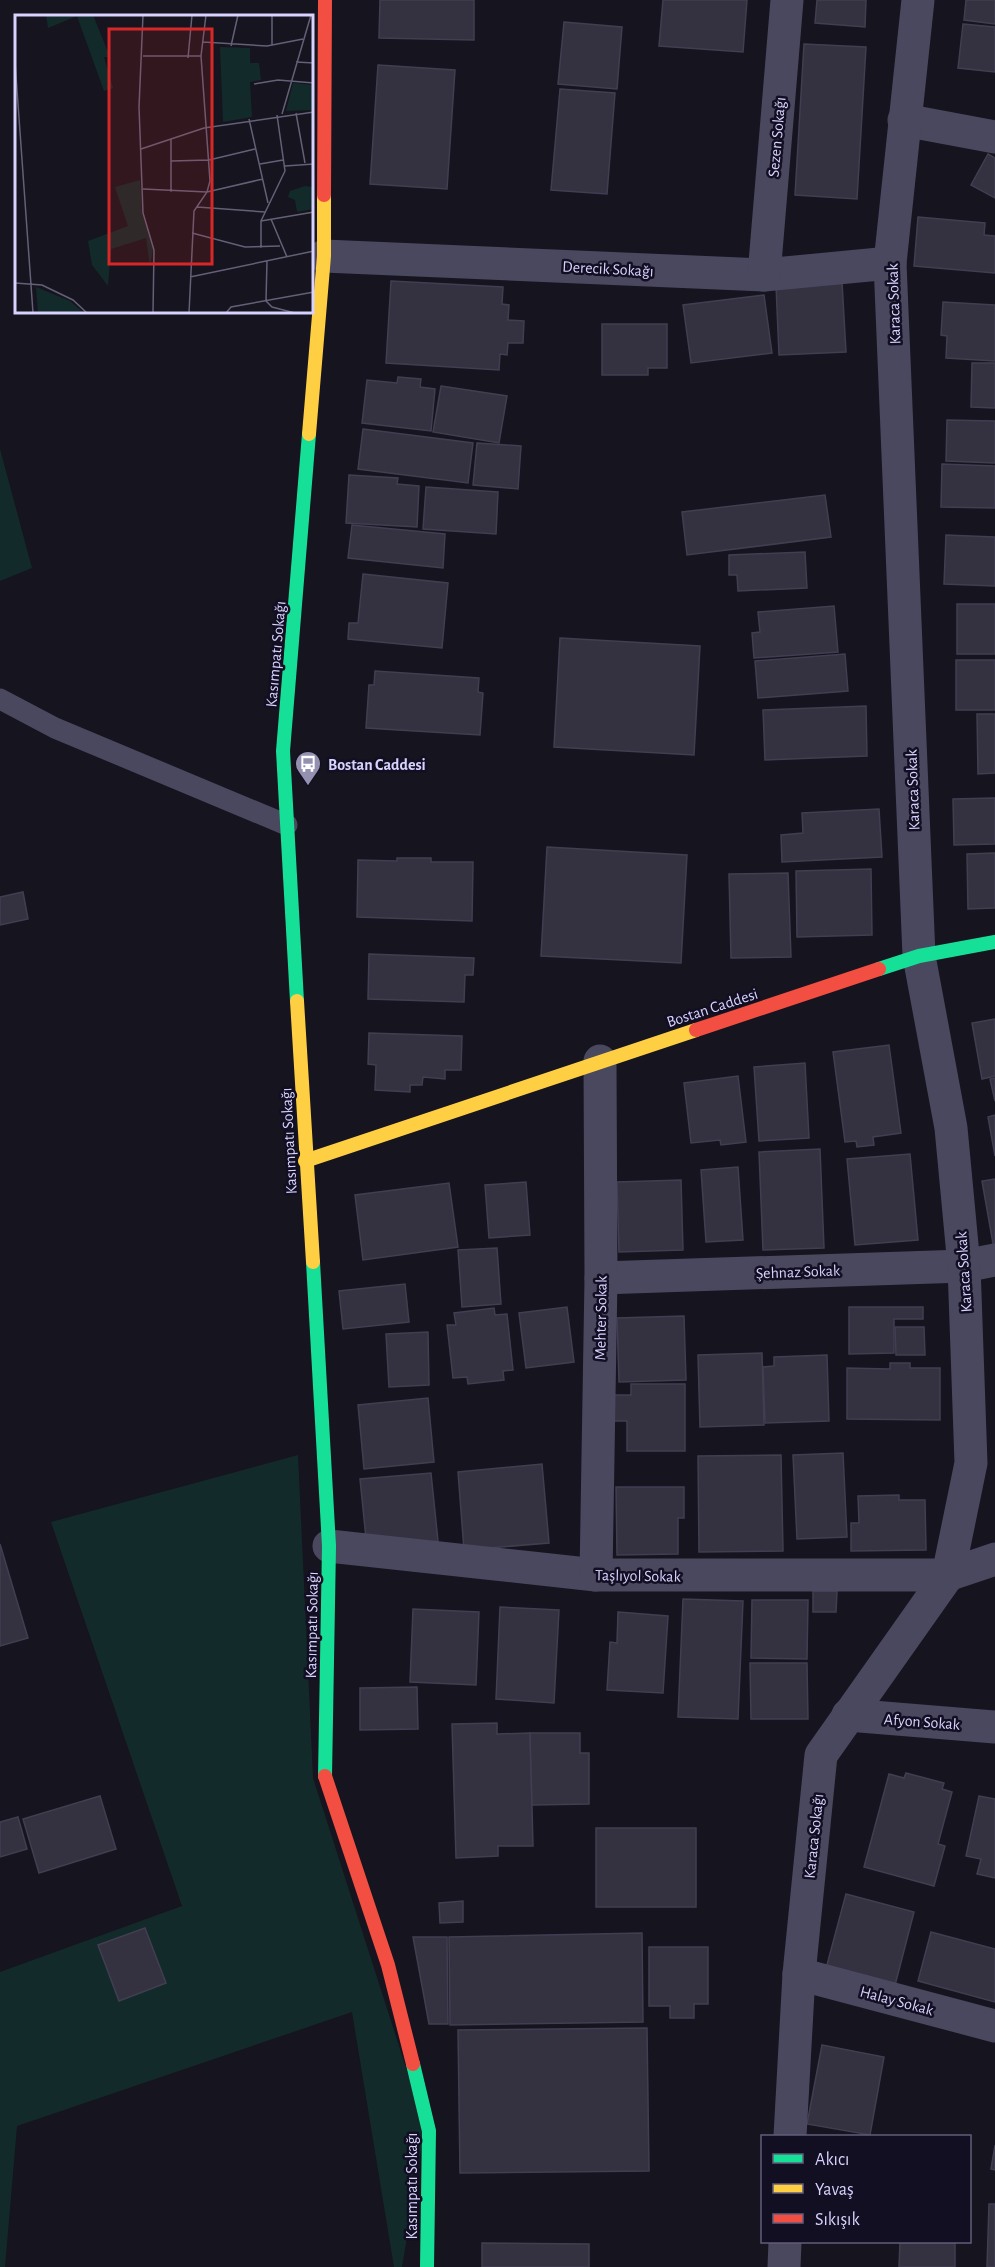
<svg xmlns="http://www.w3.org/2000/svg" width="995" height="2267" font-family="'Alegreya Sans',sans-serif">
	<rect width="100%" height="100%" fill="#16141e"/>
	<!-- green -->
	<g fill="#132a2a">
		<polygon points="0,449 32,568 0,581"/>
		<polygon points="298,1455 313,1778 425,2127 402,2267 394,2267 352,2012 17,2126 5,2267 0,2267 0,1972 182,1906 51,1522"/>
	</g>
	<!-- building -->
	<g fill="#343140" stroke="#423e52" stroke-width="1.5">
		<polygon points="380,0 474,0 474,40 379,38"/>
		<polygon points="663,0 747,0 743,52 659,46"/>
		<polygon points="817,0 866,0 865,27 815,23"/>
		<polygon points="966,0 995,0 995,24 964,20"/>
		<polygon points="564,22 622,27 617,89 558,84"/>
		<polygon points="963,24 995,27 995,72 958,68"/>
		<polygon points="804,44 866,47 857,199 795,195"/>
		<polygon points="378,65 455,70 447,189 370,184"/>
		<polygon points="560,89 615,93 607,194 551,190"/>
		<polygon points="988,154 995,158 995,198 971,185"/>
		<polygon points="918,217 985,223 984,235 995,236 995,273 914,266"/>
		<polygon points="391,281 503,287 502,304 509,305 508,320 524,321 523,343 508,343 507,355 500,354 499,370 386,363"/>
		<polygon points="842,282 846,352 779,355 776,285"/>
		<polygon points="764,295 772,353 691,363 683,305"/>
		<polygon points="943,302 995,305 995,361 946,358 947,336 941,335"/>
		<polygon points="602,324 667,324 667,368 648,368 648,375 602,375"/>
		<polygon points="972,363 995,363 995,408 971,407"/>
		<polygon points="398,377 421,379 420,387 435,389 431,431 362,423 367,380 397,383"/>
		<polygon points="441,386 507,396 499,443 433,432"/>
		<polygon points="947,420 995,421 995,463 946,461"/>
		<polygon points="363,429 473,443 468,483 358,469"/>
		<polygon points="477,443 521,446 518,489 473,485"/>
		<polygon points="942,464 995,466 995,508 941,507"/>
		<polygon points="349,475 398,478 397,484 419,486 417,527 346,523"/>
		<polygon points="426,487 498,492 496,534 423,529"/>
		<polygon points="825,495 831,537 687,555 682,512"/>
		<polygon points="352,525 445,534 443,568 348,558"/>
		<polygon points="946,535 995,537 995,586 944,584"/>
		<polygon points="805,552 807,588 738,591 737,575 729,575 729,555"/>
		<polygon points="363,574 448,583 442,648 348,639 349,623 358,623"/>
		<rect x="957" y="604" width="38" height="50"/>
		<polygon points="834,606 838,652 754,658 752,633 760,632 758,612"/>
		<polygon points="560,638 700,646 694,755 554,747"/>
		<polygon points="845,654 848,691 758,698 755,661"/>
		<rect x="956" y="660" width="39" height="50"/>
		<polygon points="375,671 479,678 478,692 483,693 480,735 366,728 369,685 374,685"/>
		<polygon points="866,706 867,756 765,760 763,710"/>
		<polygon points="977,714 995,714 995,773 978,774"/>
		<polygon points="995,798 995,844 954,845 953,799"/>
		<polygon points="879,809 882,857 782,862 781,835 803,833 802,813"/>
		<polygon points="547,847 687,855 681,963 541,956"/>
		<polygon points="995,853 995,908 968,909 967,854"/>
		<polygon points="397,858 431,858 431,862 473,862 472,921 357,917 358,860 397,861"/>
		<polygon points="871,869 872,935 797,937 796,871"/>
		<polygon points="788,873 791,957 731,958 729,874"/>
		<polygon points="23,892 28,919 0,925 0,897"/>
		<polygon points="369,954 474,958 473,975 465,975 464,1002 368,999"/>
		<polygon points="995,1019 995,1076 982,1079 972,1023"/>
		<polygon points="369,1033 462,1036 461,1070 445,1070 445,1079 423,1077 422,1085 410,1085 410,1092 375,1090 376,1065 368,1064"/>
		<polygon points="889,1045 901,1133 873,1137 874,1145 857,1147 856,1141 845,1142 833,1052"/>
		<polygon points="805,1063 809,1138 759,1141 754,1067"/>
		<polygon points="738,1076 746,1142 721,1145 720,1140 691,1143 684,1083"/>
		<polygon points="995,1078 995,1101 990,1079"/>
		<polygon points="995,1115 995,1156 988,1117"/>
		<polygon points="820,1149 824,1248 763,1250 759,1152"/>
		<polygon points="910,1154 918,1240 855,1245 847,1159"/>
		<polygon points="738,1167 743,1240 706,1242 701,1170"/>
		<polygon points="995,1179 995,1249 994,1249 982,1181"/>
		<polygon points="681,1180 683,1250 619,1252 617,1182"/>
		<polygon points="526,1182 530,1235 489,1238 485,1185"/>
		<polygon points="449,1183 458,1247 363,1260 355,1195"/>
		<polygon points="497,1248 501,1304 462,1307 458,1250"/>
		<polygon points="405,1284 409,1322 343,1329 339,1291"/>
		<polygon points="567,1307 574,1362 526,1368 519,1313"/>
		<polygon points="849,1307 923,1307 923,1319 894,1319 894,1353 849,1354"/>
		<polygon points="494,1308 495,1315 507,1314 513,1370 503,1371 504,1380 468,1384 467,1377 453,1378 447,1325 456,1325 454,1313"/>
		<polygon points="684,1316 686,1380 619,1382 617,1318"/>
		<polygon points="895,1327 924,1327 925,1355 896,1355"/>
		<polygon points="428,1332 429,1385 389,1387 386,1334"/>
		<polygon points="762,1353 764,1425 700,1427 698,1355"/>
		<polygon points="827,1355 829,1421 765,1423 763,1367 774,1366 774,1357"/>
		<polygon points="890,1363 910,1363 910,1368 940,1368 940,1420 847,1419 847,1368 890,1369"/>
		<polygon points="631,1384 685,1384 685,1451 627,1451 627,1421 611,1421 611,1395 631,1395"/>
		<polygon points="428,1398 434,1462 364,1469 358,1405"/>
		<polygon points="843,1453 847,1537 797,1539 793,1455"/>
		<polygon points="781,1455 783,1551 699,1552 698,1456"/>
		<polygon points="542,1464 549,1543 464,1550 458,1472"/>
		<polygon points="431,1473 438,1541 367,1548 360,1479"/>
		<polygon points="616,1487 684,1487 684,1518 678,1518 678,1554 617,1555"/>
		<polygon points="899,1495 899,1500 925,1500 926,1550 851,1551 851,1523 859,1523 858,1496"/>
		<polygon points="0,1544 28,1638 0,1646"/>
		<polygon points="813,1591 837,1591 836,1612 813,1612"/>
		<polygon points="683,1599 743,1601 738,1719 678,1717"/>
		<polygon points="752,1600 808,1600 807,1659 751,1658"/>
		<polygon points="500,1607 559,1610 554,1703 496,1699"/>
		<polygon points="413,1609 479,1612 476,1685 410,1682"/>
		<polygon points="618,1612 668,1616 663,1693 607,1690 610,1642 617,1643"/>
		<polygon points="750,1663 807,1663 808,1719 751,1719"/>
		<polygon points="417,1687 418,1729 360,1730 360,1688"/>
		<polygon points="497,1723 497,1734 530,1733 533,1846 498,1846 498,1856 456,1858 452,1724"/>
		<polygon points="530,1733 580,1733 580,1753 589,1753 589,1804 532,1805"/>
		<polygon points="906,1773 944,1783 942,1789 952,1792 938,1844 945,1846 934,1886 864,1867 889,1774 904,1778"/>
		<polygon points="100,1796 116,1849 39,1873 23,1819"/>
		<polygon points="979,1796 995,1799 995,1878 977,1874 981,1859 966,1856"/>
		<polygon points="18,1817 27,1849 0,1857 0,1822"/>
		<rect x="596" y="1828" width="100" height="79"/>
		<polygon points="846,1894 914,1912 893,1993 824,1976"/>
		<polygon points="463,1901 463,1922 440,1923 439,1903"/>
		<polygon points="145,1928 166,1983 119,2001 98,1945"/>
		<polygon points="931,1932 995,1949 995,2002 918,1981"/>
		<polygon points="642,1933 643,2022 450,2025 449,1937"/>
		<polygon points="413,1937 447,1937 448,2024 429,2024"/>
		<polygon points="649,1947 708,1947 708,2004 694,2004 694,2018 670,2018 670,2006 649,2006"/>
		<polygon points="647,2028 649,2171 460,2173 458,2030"/>
		<polygon points="822,2045 884,2057 870,2135 807,2124"/>
		<polygon points="995,2145 995,2170 991,2169"/>
		<polygon points="989,2204 995,2204 995,2267 987,2267"/>
		<polygon points="900,2242 955,2242 955,2267 899,2267"/>
		<polygon points="482,2243 589,2244 589,2267 482,2267"/>
	</g>
	<g fill="none" stroke-linecap="round" stroke-linejoin="round">
		<!-- lane -->
		<polyline stroke="#49485f" stroke-width="21" points="0,699 55,728 287,825"/>
		<!-- street -->
		<g stroke="#49485f" stroke-width="33">
			<polyline points="904,120 995,137"/>
			<polyline points="324,256 764,275 890,263"/>
			<polyline points="764,275 787,0"/>
			<polyline points="601,1278 964,1266 995,1260"/>
			<polyline points="329,1546 596,1575 948,1575 995,1559"/>
			<polyline points="596,1575 601,1278 600,1061"/>
			<polyline points="848,1715 995,1727"/>
			<polyline points="799,1974 995,2026"/>
			<polyline points="790,2136 799,1974 821,1755 948,1575 971,1463 964,1266 951,1128 919,956 890,263 918,0"/>
			<polyline points="784,2267 785,2242"/>
		</g>
		<!-- fast -->
		<g stroke="#16e098" stroke-width="14">
			<polyline points="879,969 919,956 995,942"/>
			<polyline points="297,1001 283,751 309,434"/>
			<polyline points="313,1262 329,1546 325,1776"/>
			<polyline points="413,2064 429,2131 427,2267"/>
		</g>
		<!-- slow -->
		<g stroke="#ffcf43" stroke-width="14">
			<polyline points="309,434 324,256 324,195"/>
			<polyline points="297,1001 313,1262"/>
			<polyline points="305,1161 696,1030"/>
		</g>
		<!-- jam -->
		<g stroke="#f24e42" stroke-width="14">
			<polyline points="324,195 325,0"/>
			<polyline points="696,1030 879,969"/>
			<polyline points="325,1776 388,1965 413,2064"/>
		</g>
	</g>
	<!-- icons -->
	<defs>
		<symbol id="bus-pin" viewBox="-11 -11 22 30"><path d="M0 17L-7.5 6A9.5 9.5 0 1 1 7.5 6Z" fill="#9390b0" stroke="#120f23"/><path d="M-5-6H5V4H4V6H2V4H-2V6H-4V4H-5ZM-3.5-4V0h7V-4ZM-3.5 1.2v1.5H-2V1.2ZM2 1.2v1.5H3.5V1.2Z" fill="#fff"/></symbol>
	</defs>
	<g fill-rule="evenodd">
		<use href="#bus-pin" x="293" y="749" width="30" height="40"/>
	</g>
	<g text-anchor="middle" stroke-width="5" stroke-linejoin="round" paint-order="stroke">
		<!-- street labels -->
		<g font-size="16" fill="#d7d2fe" stroke="#120f23">
			<text transform="translate(776 137) rotate(-85)" y="6">Sezen Sokağı</text>
			<text transform="translate(608 268) rotate(3)" y="6">Derecik Sokağı</text>
			<text transform="translate(893 304) rotate(-92)" y="6">Karaca Sokak</text>
			<text transform="translate(275 654) rotate(-85)" y="6">Kasımpatı Sokağı</text>
			<text transform="translate(912 790) rotate(-92)" y="6">Karaca Sokak</text>
			<text transform="translate(712 1007) rotate(-18)" y="6">Bostan Caddesi</text>
			<text transform="translate(288 1141) rotate(-93)" y="6">Kasımpatı Sokağı</text>
			<text transform="translate(798 1271) rotate(-2)" y="6">Şehnaz Sokak</text>
			<text transform="translate(963 1272) rotate(-94)" y="6">Karaca Sokak</text>
			<text transform="translate(600 1318) rotate(-89)" y="6">Mehter Sokak</text>
			<text transform="translate(638 1575) rotate(1)" y="6">Taşlıyol Sokak</text>
			<text transform="translate(311 1625) rotate(-89)" y="6">Kasımpatı Sokağı</text>
			<text transform="translate(922 1721) rotate(4)" y="6">Afyon Sokak</text>
			<text transform="translate(813 1836) rotate(-84)" y="6">Karaca Sokağı</text>
			<text transform="translate(897 2000) rotate(15)" y="6">Halay Sokak</text>
			<text transform="translate(411 2186) rotate(-90)" y="6">Kasımpatı Sokağı</text>
		</g>
		<!-- poi labels -->
		<g font-size="16" font-weight="bold" fill="#d7d2fe" stroke="#120f23" text-anchor="start">
			<text x="328" y="770">Bostan Caddesi</text>
		</g>
	</g>
	<!-- overview -->
	<g transform="translate(15 15)">
		<rect width="298" height="298" fill="#16141e"/>
		<path d="M31,0H78L95,42H89L98,73L89,76L62,1L33,13ZM205,32L235,33V48H244L246,65L235,67L237,102L208,107ZM278,68L298,70V95L271,96ZM125,165L127,198L138,234L135,251L131,223L96,234L93,271L77,250L73,226L113,211L100,172ZM290,171L298,172V194L282,197L280,185L273,182L275,176ZM21,272L55,286L69,298H23Z" fill="#132a2a"/>
		<path fill="none" stroke="#636078" stroke-width="1.5" d="M128,0L124,92L128,198L139,235L138,298M188,27L252,31L288,24M257,30V0M216,31L223,0M128,41H186M173,43L177,0M0,47L18,298M281,47L299,48M239,69L263,65L299,68M281,98L290,148M267,99L296,0M234,104L253,188M126,134L189,113L299,97M156,146L194,145L240,134M245,149L268,145M270,151L299,149M128,174L192,177L248,164M156,177V124M182,192L250,197M256,204L272,242M246,206L299,197M177,218L230,232L265,231M246,233V206L270,156L262,100M252,246L251,286L257,292L280,298M175,262L299,236M0,268L27,270L58,285L72,298M174,298L179,196L192,177L195,166L186,41L191,0M211,298L216,292L299,277"/>
		<path fill="#d62828" fill-opacity="0.15" stroke="#d62828" stroke-width="3" d="M94,14H197V249H94Z"/>
		<rect width="298" height="298" fill="none" stroke="#d7d2fe" stroke-width="3"/>
	</g>
	<!-- legend -->
	<rect x="761" y="2135" width="210" height="108" fill="#120f23" stroke="#615d7b" stroke-width="1.5"/>
	<rect x="773" y="2154" width="30" height="9" fill="#16e098" stroke="#615d7b" stroke-width="1.5"/>
	<text x="815" y="2165" font-size="18" fill="#d7d2fe">Akıcı</text>
	<rect x="773" y="2184" width="30" height="9" fill="#ffcf43" stroke="#615d7b" stroke-width="1.5"/>
	<text x="815" y="2195" font-size="18" fill="#d7d2fe">Yavaş</text>
	<rect x="773" y="2214" width="30" height="9" fill="#f24e42" stroke="#615d7b" stroke-width="1.5"/>
	<text x="815" y="2225" font-size="18" fill="#d7d2fe">Sıkışık</text>
</svg>
